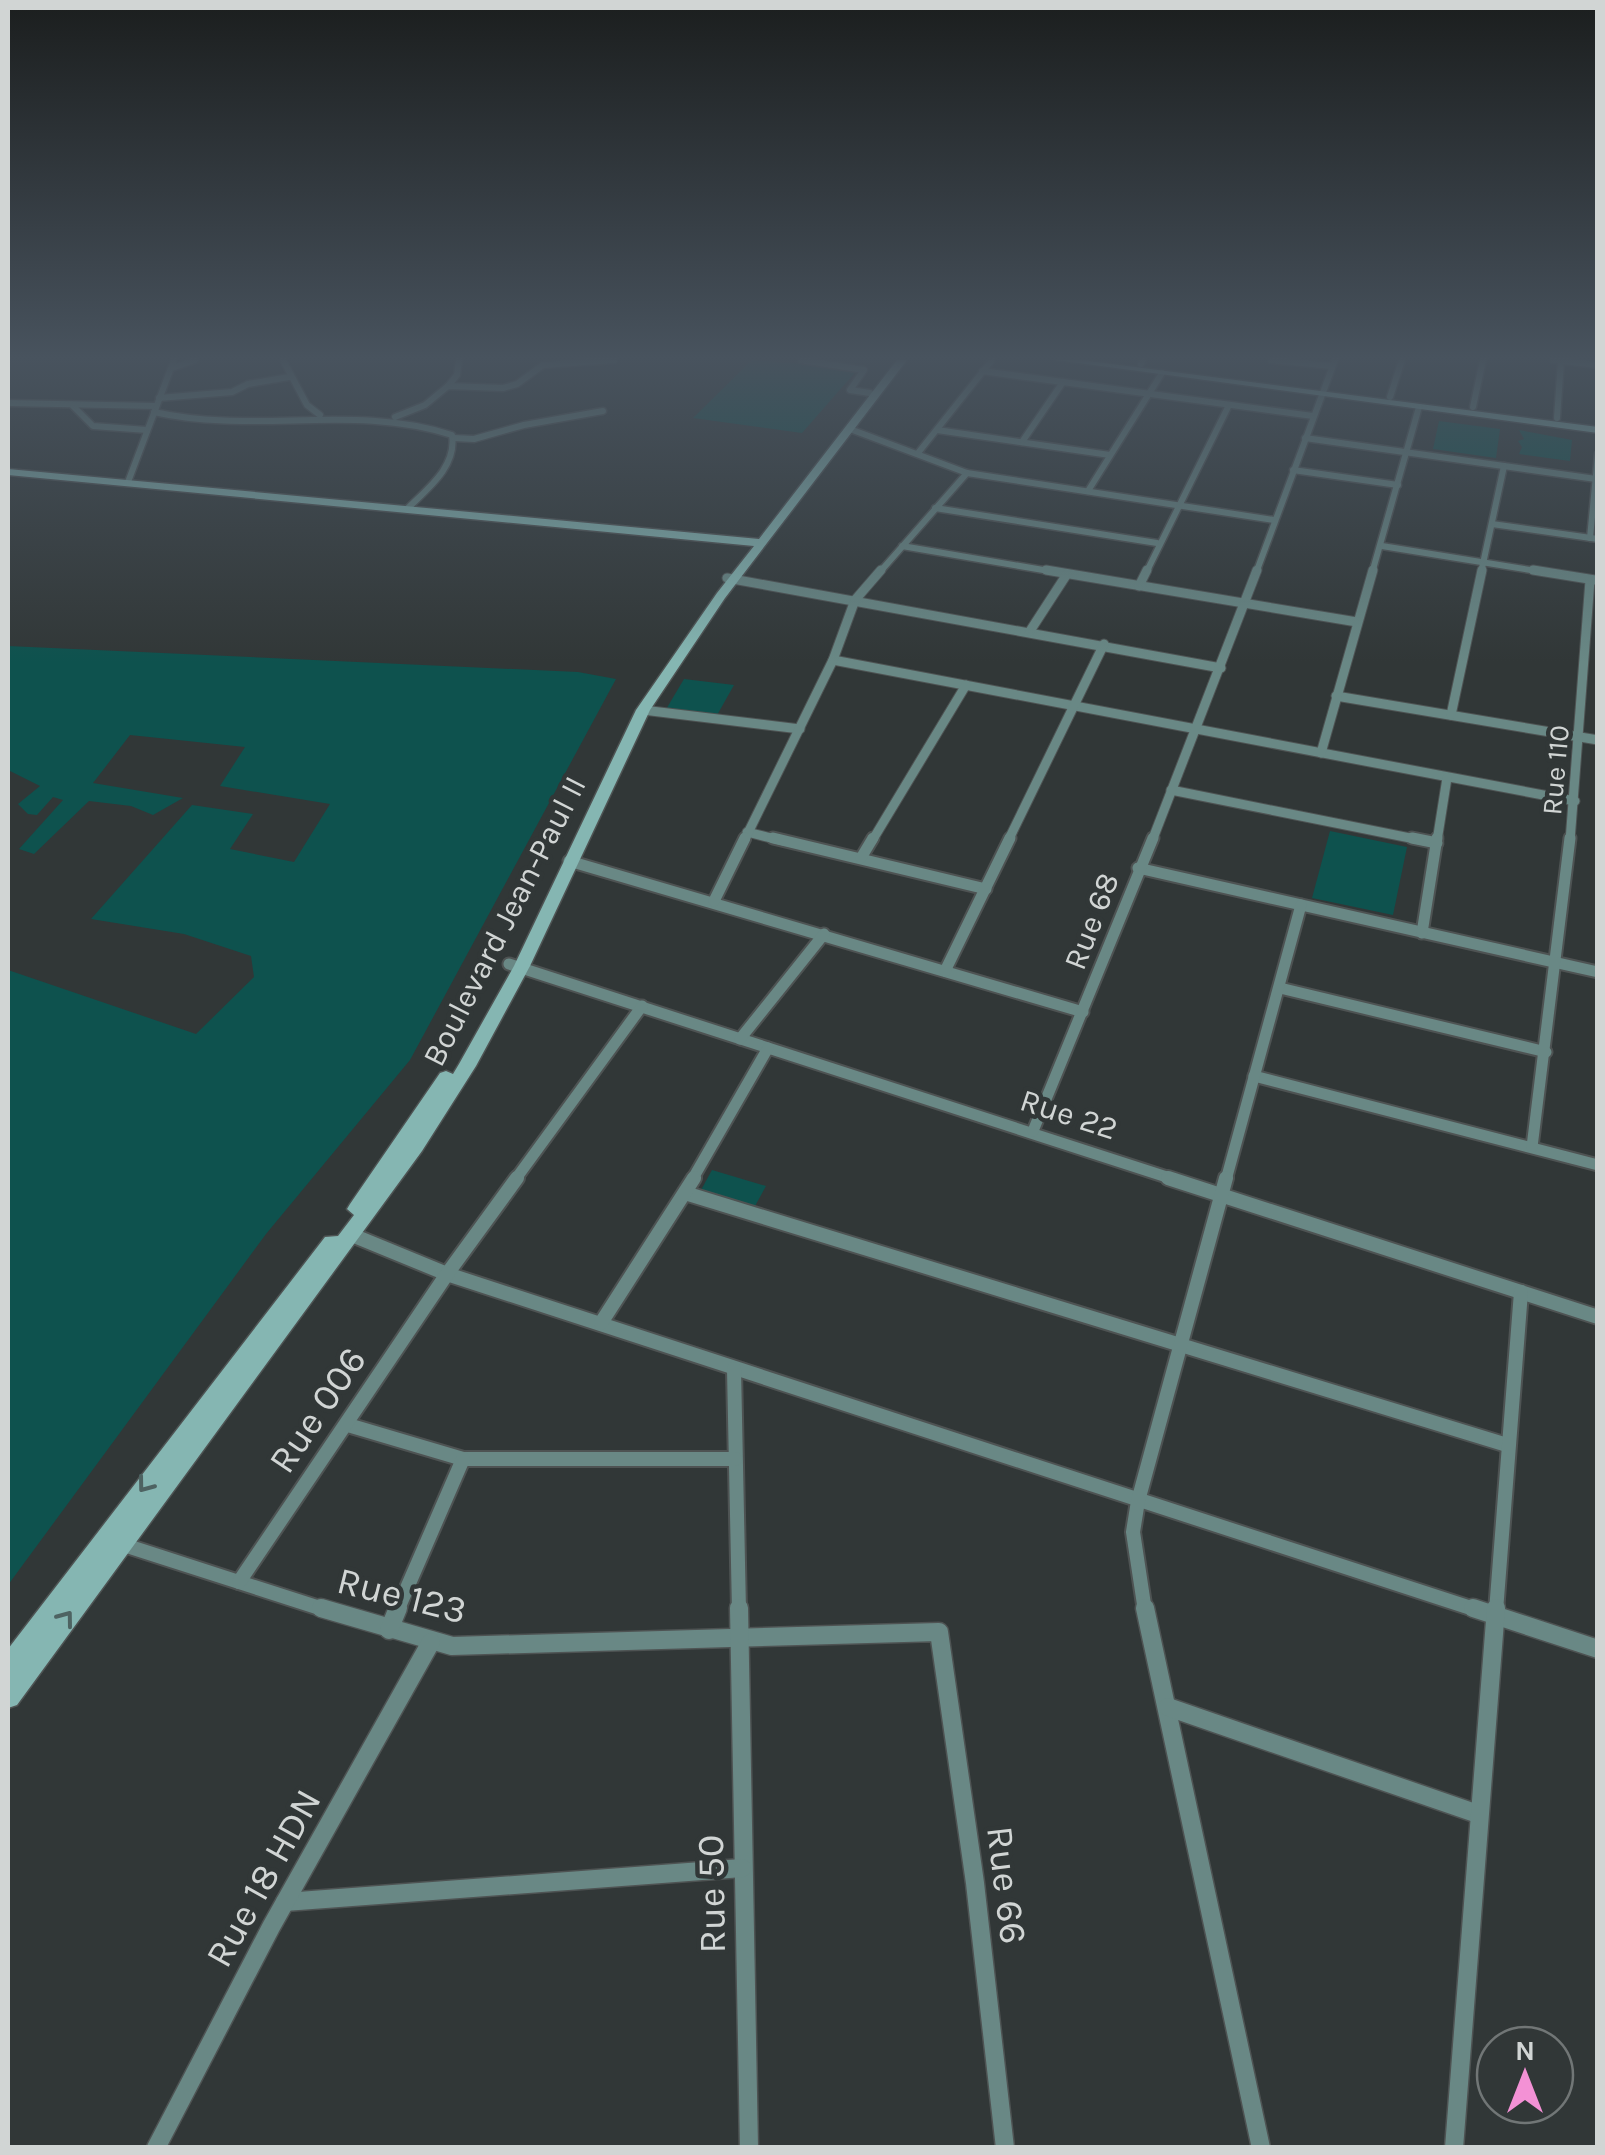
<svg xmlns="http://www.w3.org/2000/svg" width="1605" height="2155" font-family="Karla,sans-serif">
	<rect width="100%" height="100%" fill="#313737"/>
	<!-- green -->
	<g fill="#0e524e">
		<polygon points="752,360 858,369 802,433 693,418"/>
		<polygon points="1439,421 1500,429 1496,458 1433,449"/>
		<polygon points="1519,430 1572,440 1570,461 1519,454 1522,447 1518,441 1524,439"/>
		<polygon points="8,646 578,672 616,679 410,1060 266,1234 8,1585 8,970 196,1034 254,977 251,956 184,934 91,919 192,805 253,814 230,849 294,862 330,804 220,786 245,747 130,735 93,783 183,798 153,815 131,806 89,801 34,854 19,849 63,800 53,797 37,815 28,814 18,804 40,786 8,770"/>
		<polygon points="684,679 734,685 716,717 665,711"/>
		<polygon points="1330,831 1407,847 1393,915 1312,898"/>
		<polygon points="712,1170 766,1186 755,1206 701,1190"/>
	</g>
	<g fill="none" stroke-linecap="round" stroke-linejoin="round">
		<defs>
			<g id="minor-far4">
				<polyline points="283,360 307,405 320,415"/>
				<polyline points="801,360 864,370 850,390 870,393"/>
				<polyline points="1271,360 1332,366"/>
				<polyline points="1553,360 1598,365"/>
				<polyline points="1141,364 1143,360"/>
				<polyline points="172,368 195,360"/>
				<polyline points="982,371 1313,416"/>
				<polyline points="448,386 457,375 459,360"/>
				<polyline points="1390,397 1402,360"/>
				<polyline points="159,398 232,392 248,384 289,377"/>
				<polyline points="8,403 156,406"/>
				<polyline points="72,405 93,426 147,430"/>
				<polyline points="1473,407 1483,360"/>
				<path d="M154,412C256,435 353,403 452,435C457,467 427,489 407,509"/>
				<polyline points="395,417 425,405 448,386 503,388 517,384 543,365 614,360"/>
				<polyline points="1557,418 1561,361"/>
				<polyline points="850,429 967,473 1274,520"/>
				<polyline points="937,430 1110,455"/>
				<polyline points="454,438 474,439 524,425 603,411"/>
				<polyline points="1305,438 1596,479"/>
				<polyline points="1022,442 1063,382"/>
				<polyline points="918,453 992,360"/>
				<polyline points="1293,470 1398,485"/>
				<polyline points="128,482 174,360"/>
				<polyline points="1088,491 1162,373"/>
				<polyline points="935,508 1157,543"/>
				<polyline points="1492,524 1598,539"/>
				<polyline points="1590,538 1598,454"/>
				<polyline points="902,546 1061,573"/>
				<polyline points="1382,546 1549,573"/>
				<polyline points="879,573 967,473"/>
				<polyline points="1146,573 1229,405"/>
				<polyline points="1256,573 1335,360"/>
				<polyline points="1372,573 1419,407"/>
				<polyline points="1481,573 1504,466"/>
			</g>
			<g id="minor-far3">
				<polyline points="1046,570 1357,622"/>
				<polyline points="1533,570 1595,580"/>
				<polyline points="727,578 1221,668"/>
				<polyline points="1139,586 1147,570"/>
				<polyline points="1030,631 1067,574"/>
				<polyline points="833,660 1575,801"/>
				<polyline points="1336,696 1598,740"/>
				<polyline points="643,710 800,729"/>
				<polyline points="1451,715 1482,570"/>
				<polyline points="1321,753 1373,570"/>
				<polyline points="1171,790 1425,841"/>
				<polyline points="747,832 783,841"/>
				<polyline points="744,841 833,660 855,600 881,570"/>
				<polyline points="872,841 966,685"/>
				<polyline points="1008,841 1104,644"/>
				<polyline points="1152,841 1257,570"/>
				<polyline points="1437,841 1447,778"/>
				<polyline points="1570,841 1590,580"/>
			</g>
			<g id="minor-far2">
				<polyline points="773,838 986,889"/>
				<polyline points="1412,838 1437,843"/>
				<polyline points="861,858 873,838"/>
				<polyline points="569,861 1083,1012"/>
				<polyline points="1138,868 1598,972"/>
				<polyline points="714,901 745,838"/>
				<polyline points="1422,933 1437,838"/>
				<polyline points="509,964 1176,1180"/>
				<polyline points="945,971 1010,838"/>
				<polyline points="1280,988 1546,1052"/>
				<polyline points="740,1039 824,934"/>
				<polyline points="1254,1076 1598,1165"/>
				<polyline points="1033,1131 1153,838"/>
				<polyline points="1532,1147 1570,838"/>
				<polyline points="515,1180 642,1006"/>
				<polyline points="692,1180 768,1048"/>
				<polyline points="1226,1180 1301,905"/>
			</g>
			<g id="minor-far1">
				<polyline points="1168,1178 1598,1317"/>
				<polyline points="685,1193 1507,1445"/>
				<polyline points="352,1235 447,1274 1480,1611"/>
				<polyline points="601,1323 694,1178"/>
				<polyline points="734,1369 739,1611"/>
				<polyline points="348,1425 463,1459 735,1459"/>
				<polyline points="121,1544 329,1611"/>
				<polyline points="239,1582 447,1274 517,1178"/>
				<polyline points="397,1611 463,1459"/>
				<polyline points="1145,1611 1133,1532 1138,1501 1226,1178"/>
				<polyline points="1496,1611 1521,1292"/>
			</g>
			<g id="minor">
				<polyline points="321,1608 452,1646 939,1632 975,1883 1005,2148"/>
				<polyline points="739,1608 749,2148"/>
				<polyline points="1145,1608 1261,2148"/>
				<polyline points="1473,1608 1598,1649"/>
				<polyline points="389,1630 398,1608"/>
				<polyline points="1168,1707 1478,1814"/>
				<polyline points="285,1902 742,1868"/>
				<polyline points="156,2148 271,1927 431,1642"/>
				<polyline points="1454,2148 1496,1608"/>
			</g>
			<g id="secondary">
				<polygon points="897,360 907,360 725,598 650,710 530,966 476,1066 422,1151 17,1705 8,1708 8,1649 325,1237 338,1236 354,1215 347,1209 350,1204 440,1073 446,1071 453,1074 459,1064 514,966 636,710 717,593 754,546 8,475 8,469 759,539"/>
				<polygon points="1056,360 1081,360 1598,427 1598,433"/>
			</g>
		</defs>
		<!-- minor-far4 casing -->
		<use href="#minor-far4" stroke="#4e5353" stroke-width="9"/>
		<!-- minor-far3 casing -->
		<use href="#minor-far3" stroke="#4e5353" stroke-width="11"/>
		<!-- minor-far2 casing -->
		<use href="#minor-far2" stroke="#4e5353" stroke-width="15"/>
		<!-- minor-far1 casing -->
		<use href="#minor-far1" stroke="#4e5353" stroke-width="18"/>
		<!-- minor casing -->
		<use href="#minor" stroke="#4e5353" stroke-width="21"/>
		<!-- secondary casing -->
		<use href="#secondary" stroke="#4e5353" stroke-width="3"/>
		<!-- minor-far4 -->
		<use href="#minor-far4" stroke="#698885" stroke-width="6"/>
		<!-- minor-far3 -->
		<use href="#minor-far3" stroke="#698885" stroke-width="9"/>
		<!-- minor-far2 -->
		<use href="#minor-far2" stroke="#698885" stroke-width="11"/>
		<!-- minor-far1 -->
		<use href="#minor-far1" stroke="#698885" stroke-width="14"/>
		<!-- minor -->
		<use href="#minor" stroke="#698885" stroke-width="18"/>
		<!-- secondary -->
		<use href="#secondary" fill="#85b6b2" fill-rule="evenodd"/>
	</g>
	<!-- one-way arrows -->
	<defs><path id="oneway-chevron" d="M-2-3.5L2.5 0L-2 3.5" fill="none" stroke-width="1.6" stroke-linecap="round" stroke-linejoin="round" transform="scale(2.5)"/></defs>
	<g stroke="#4e6362">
		<use href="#oneway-chevron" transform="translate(145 1485) rotate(127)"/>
		<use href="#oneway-chevron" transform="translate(66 1618) rotate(-53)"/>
	</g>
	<!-- sky -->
	<linearGradient id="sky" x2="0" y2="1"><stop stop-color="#1b1e1e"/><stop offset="0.54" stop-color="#48535e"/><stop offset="1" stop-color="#48535e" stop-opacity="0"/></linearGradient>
	<rect width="1605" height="662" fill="url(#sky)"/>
	<g text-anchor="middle" stroke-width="9" stroke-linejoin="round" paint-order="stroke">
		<!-- far-street labels -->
		<g font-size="28" fill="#d1d5d4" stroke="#313737">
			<text transform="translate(1555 770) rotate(-85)" y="10">Rue 110</text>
		</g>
		<!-- street labels -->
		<g font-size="32" fill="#d1d5d4" stroke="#313737">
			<text transform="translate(504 921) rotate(-63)" y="11">Boulevard Jean-Paul II</text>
			<text transform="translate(1091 921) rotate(-69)" y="11">Rue 68</text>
			<text transform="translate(1069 1114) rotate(18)" y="11">Rue 22</text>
		</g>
		<!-- near-street labels -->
		<g font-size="38" fill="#d1d5d4" stroke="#313737">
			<text transform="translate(317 1410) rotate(-56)" y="13">Rue 006</text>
			<text transform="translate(402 1595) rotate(14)" y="13">Rue 123</text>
			<text transform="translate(263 1878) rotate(-61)" y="13">Rue 18 HDN</text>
			<text transform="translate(1007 1885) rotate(83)" y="13">Rue 66</text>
			<text transform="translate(711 1894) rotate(-91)" y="13">Rue 50</text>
		</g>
	</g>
	<!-- border -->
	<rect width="1605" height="2155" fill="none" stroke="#d1d5d4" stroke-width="20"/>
	<!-- north arrow -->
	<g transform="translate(1525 2075)"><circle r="48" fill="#313737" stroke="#717676" stroke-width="2.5"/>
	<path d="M0-8L18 38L0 25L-18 38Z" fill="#f391d5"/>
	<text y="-15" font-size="28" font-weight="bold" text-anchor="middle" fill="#d1d5d4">N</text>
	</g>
</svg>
